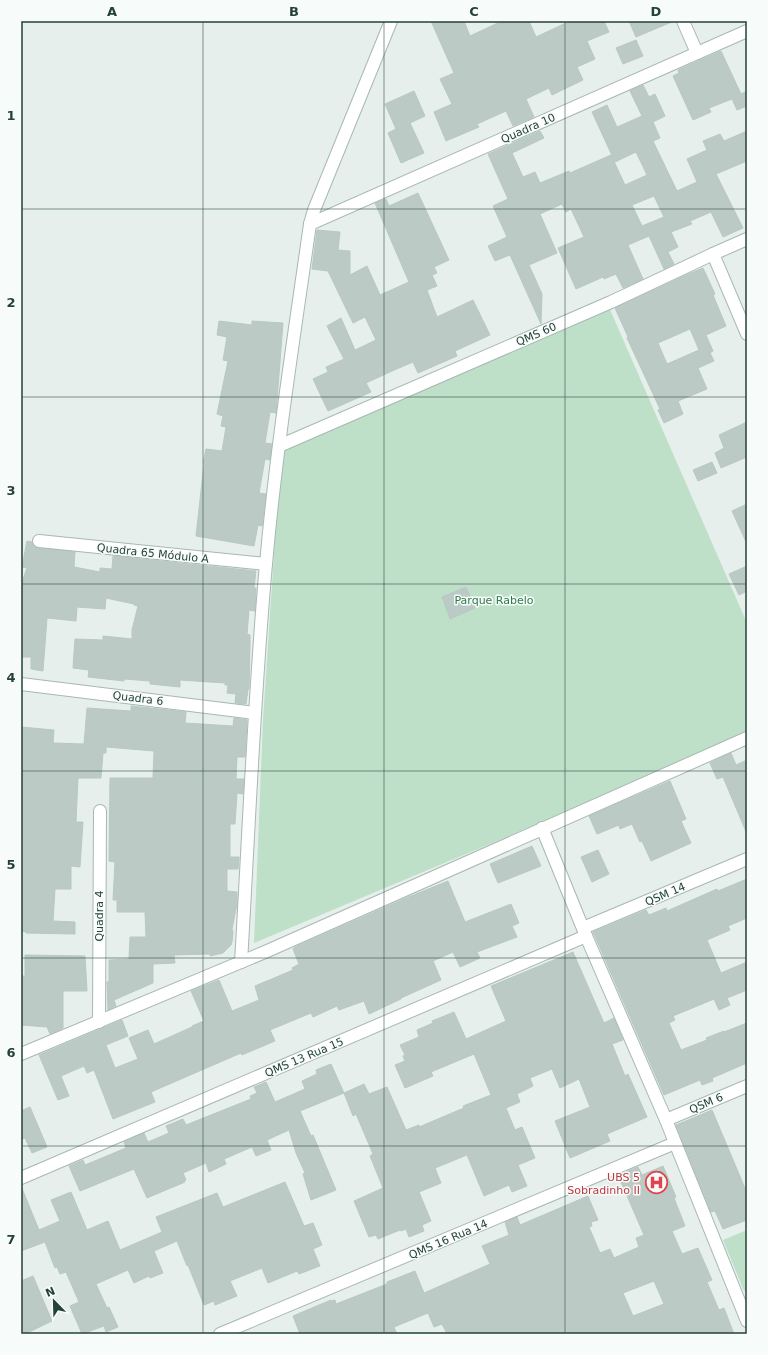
<svg xmlns="http://www.w3.org/2000/svg" width="768" height="1355" font-family="'DejaVu Sans',sans-serif">
	<rect width="100%" height="100%" fill="#e6efeb"/>
	<!-- green -->
	<g fill="#bfe0c8">
		<polygon points="608,305 747,623 747,736 254,943 263,720 281,448"/>
		<polygon points="747,1230 747,1290 744,1291 723,1240"/>
	</g>
	<!-- building -->
	<g fill="#bbcac4" stroke="#b8c9c2" fill-rule="evenodd">
		<polygon points="431,21 464,21 470,36 502,21 529,21 536,37 570,21 604,21 609,32 587,41 595,59 577,67 583,80 552,95 549,88 526,99 534,117 513,126 506,111 477,124 479,127 446,141 434,112 452,104 440,79 454,73"/>
		<polygon points="629,21 674,21 636,37"/>
		<polygon points="636,40 643,56 623,64 616,48"/>
		<polygon points="721,51 741,94 747,91 747,106 737,110 732,99 709,108 711,112 693,120 673,76 679,73 678,70"/>
		<path d="M643,85L649,97L655,94L665,116L653,122L660,138L653,141L677,191L697,182L687,159L707,150L703,141L720,134L724,141L747,131V161L716,174L743,228L723,237L711,212L690,221L692,224L671,232L678,247L668,252L674,264L664,269L649,236L628,245L643,279L623,288L616,274L604,279L603,277L576,289L558,248L584,237L571,209L566,212L562,204L540,214L557,253L529,265L542,294L541,324L510,255L495,261L488,246L507,237L493,206L508,199L488,154L540,131L544,138L512,153L523,177L535,172L540,183L569,171L570,173L611,155L625,185L647,175L636,152L615,162L592,112L607,105L617,127L642,116L630,91ZM654,196L664,217L642,226L632,205Z"/>
		<polygon points="414,91 425,116 410,123 424,153 401,163 388,133 396,129 385,104"/>
		<polygon points="418,193 449,260 434,267 437,273 432,275 437,286 427,290 437,317 473,300 490,335 455,351 457,356 418,373 413,362 392,371 366,383 371,392 328,411 313,379 328,372 326,367 344,359 327,326 341,318 355,350 376,340 365,317 353,323 328,271 312,269 317,230 340,232 338,250 350,251 350,275 367,266 380,295 409,282 375,203 386,199 389,206"/>
		<path d="M703,268L715,294L713,295L726,326L706,335L713,351L710,353L714,361L698,368L707,389L678,401L683,414L664,423L658,410L660,409L627,338L628,337L615,308L686,275ZM690,329L699,350L667,364L658,343Z"/>
		<polygon points="219,321 252,325 252,321 283,323 276,413 270,412 265,443 272,444 270,460 265,459 259,493 266,494 262,526 258,525 254,546 196,536 204,464 203,463 206,449 222,451 226,427 221,426 223,416 217,414 228,361 223,360 227,337 217,335"/>
		<polygon points="747,422 747,457 721,468 715,453 724,448 719,435"/>
		<polygon points="712,462 717,473 698,481 693,470"/>
		<polygon points="747,504 747,544 732,511"/>
		<polygon points="27,541 32,542 34,547 38,548 75,552 74,567 100,572 100,568 112,569 113,556 256,571 254,588 256,588 255,611 249,610 247,634 250,635 250,645 249,689 248,689 246,704 235,703 236,694 227,693 228,685 225,685 225,683 180,680 180,687 150,684 150,681 124,679 124,681 88,677 89,670 73,668 75,639 103,640 103,636 132,639 132,630 138,606 134,605 134,604 106,598 105,609 77,607 76,621 47,618 43,671 31,669 31,657 21,657 22,595 21,593 23,582 22,582 27,568 22,567"/>
		<polygon points="747,566 747,591 739,595 729,574"/>
		<polygon points="466,587 475,608 450,619 442,597"/>
		<polygon points="131,706 186,712 185,723 233,726 234,718 247,720 245,757 237,757 236,779 244,779 243,794 237,793 235,824 230,824 230,857 239,857 238,869 227,869 227,891 237,892 237,904 232,929 233,932 232,942 231,945 223,953 210,956 210,954 174,955 175,963 153,964 153,983 114,1000 116,1006 108,1010 107,982 109,982 109,960 129,959 130,937 146,937 145,912 117,912 117,900 113,900 115,862 109,861 110,778 153,778 154,751 106,747 106,753 103,753 101,778 78,778 76,822 83,822 80,867 71,866 71,889 55,889 53,921 75,922 75,934 26,933 26,932 21,931 21,727 54,730 53,743 84,744 87,708 131,711"/>
		<polygon points="731,753 736,765 747,760 747,834 723,777 717,779 710,763"/>
		<polygon points="670,781 686,819 681,821 691,843 651,861 642,841 640,842 632,824 620,829 619,825 597,834 589,816"/>
		<polygon points="532,846 541,866 498,883 490,864"/>
		<polygon points="598,850 609,874 592,882 581,857"/>
		<polygon points="747,879 747,918 728,926 730,930 707,940 721,973 747,962 747,990 727,998 730,1005 719,1010 714,999 673,1016 675,1020 669,1023 681,1050 707,1040 706,1038 724,1031 724,1032 747,1023 747,1063 712,1078 713,1081 702,1085 700,1080 664,1095 593,932 646,910 649,915 666,908 667,911 717,889 718,891"/>
		<polygon points="448,881 465,922 511,904 519,923 512,926 517,937 477,952 480,958 460,967 453,952 433,961 441,980 401,998 401,999 369,1014 364,1001 339,1010 337,1006 313,1017 311,1013 270,1030 275,1041 242,1055 241,1053 151,1092 155,1102 113,1119 94,1070 87,1073 84,1066 61,1076 69,1096 58,1100 39,1055 122,1020 128,1036 106,1045 115,1068 138,1059 129,1038 148,1030 154,1044 192,1027 192,1026 204,1021 191,991 219,980 232,1011 259,1000 255,986 293,970 292,968 299,964 293,949 295,947 406,898"/>
		<polygon points="573,952 604,1023 614,1018 623,1040 612,1044 625,1076 628,1074 647,1117 607,1134 610,1141 570,1158 555,1121 590,1107 579,1079 560,1088 552,1069 530,1078 533,1086 517,1094 520,1102 506,1108 515,1130 522,1127 535,1158 518,1165 527,1186 512,1192 509,1185 484,1196 467,1155 435,1168 441,1183 419,1192 431,1221 422,1225 424,1231 409,1237 406,1229 401,1231 400,1230 378,1239 376,1235 369,1237 354,1201 383,1188 370,1156 373,1154 356,1114 353,1116 344,1093 364,1084 369,1094 387,1087 406,1130 419,1125 419,1127 464,1108 463,1106 491,1095 474,1054 431,1072 433,1076 405,1088 395,1065 405,1061 403,1056 405,1055 400,1045 419,1037 417,1030 433,1023 432,1021 454,1012 466,1039 506,1021 491,986"/>
		<polygon points="25,955 85,956 87,991 63,991 63,1028 50,1034 47,1027 21,1025 21,976 25,976"/>
		<polygon points="331,1064 344,1093 300,1111 311,1136 313,1135 336,1190 311,1200 303,1174 305,1173 296,1153 289,1130 267,1140 271,1150 256,1156 252,1147 224,1159 226,1164 209,1172 206,1163 183,1173 186,1180 184,1181 185,1182 147,1198 134,1169 80,1191 69,1166 83,1160 85,1165 126,1148 124,1142 144,1133 148,1142 169,1133 166,1126 183,1119 186,1125 251,1099 250,1096 257,1093 254,1087 266,1082 275,1102 305,1089 302,1081 317,1074 316,1070"/>
		<polygon points="30,1107 47,1147 32,1153 25,1138 21,1139 21,1111"/>
		<polygon points="712,1110 747,1193 747,1220 723,1229 715,1211 711,1212 676,1125"/>
		<path d="M663,1166L676,1197L674,1198L685,1226L672,1231L682,1254L698,1248L712,1280L707,1282L719,1310L724,1308L734,1334H447L442,1324L434,1327L428,1313L394,1327L397,1334H300L293,1316L331,1300V1301L335,1300L336,1304L387,1284V1282L415,1271L424,1293L490,1264L482,1246L509,1235L505,1222L517,1217L520,1225L588,1196L598,1220L591,1222L592,1226L589,1227L600,1253L610,1249L614,1258L639,1247L636,1238L644,1235L618,1175L638,1167L642,1175ZM654,1281L664,1304L633,1316L623,1293Z"/>
		<polygon points="285,1182 304,1226 313,1223 322,1245 313,1249 320,1266 299,1274 297,1271 268,1283 262,1268 230,1281 237,1296 215,1305 214,1301 204,1305 188,1265 187,1266 177,1241 154,1251 163,1273 150,1278 149,1276 134,1283 128,1270 96,1284 107,1308 109,1307 118,1327 106,1332 104,1326 82,1334 70,1306 79,1302 66,1272 60,1274 57,1267 55,1268 45,1242 21,1251 21,1186 39,1230 60,1221 51,1200 71,1192 87,1230 108,1221 120,1250 162,1232 156,1217 217,1193 223,1207"/>
		<polygon points="33,1276 52,1321 25,1334 21,1334 21,1281"/>
	</g>
	<g fill="none" stroke-linecap="round" stroke-linejoin="round">
		<defs>
			<g id="minor">
				<polyline points="683,21 697,53"/>
				<polyline points="310,224 747,31"/>
				<polyline points="713,254 747,239"/>
				<polyline points="279,446 611,302 713,254 747,334"/>
				<polyline points="39,541 266,564"/>
				<polyline points="21,684 255,713"/>
				<polyline points="542,828 586,936 666,1120 747,1321"/>
				<polyline points="583,928 747,859"/>
				<path d="M241,962C249,829 254,696 266,564C276,450 294,337 310,224L314,210L391,21"/>
				<polyline points="99,1022 100,811"/>
				<polyline points="21,1054 265,952 747,738"/>
				<polyline points="666,1120 747,1086"/>
				<polyline points="21,1178 586,936"/>
				<polyline points="220,1334 675,1143"/>
			</g>
		</defs>
		<!-- minor casing -->
		<use href="#minor" stroke="#a8b8b2" stroke-width="14"/>
		<!-- minor -->
		<use href="#minor" stroke="#fff" stroke-width="12"/>
	</g>
	<!-- grid -->
	<path fill="none" stroke="#24423a" stroke-width="1" stroke-opacity="0.55" d="M203,21V1334M384,21V1334M565,21V1334M21,209H747M21,397H747M21,584H747M21,771H747M21,958H747M21,1146H747"/>
	<!-- icons -->
	<defs>
		<symbol id="hospital-ring" viewBox="-11 -11 22 22"><circle r="9.5" fill="#f7fbf9" stroke="#e0444e" stroke-width="1.5"/><path d="M-5-5h3v3.5h4V-5h3V5h-3V1.5h-4V5h-3Z" fill="#e0444e"/></symbol>
	</defs>
	<g fill-rule="evenodd">
		<use href="#hospital-ring" x="644" y="1170" width="25" height="25"/>
	</g>
	<g text-anchor="middle" stroke-width="3" stroke-linejoin="round" paint-order="stroke">
		<!-- street labels -->
		<g font-size="11" fill="#24423a" stroke="#f7fbf9">
			<text transform="translate(528 128) rotate(-24)" y="4">Quadra 10</text>
			<text transform="translate(536 334) rotate(-23)" y="4">QMS 60</text>
			<text transform="translate(153 553) rotate(6)" y="4">Quadra 65 Módulo A</text>
			<text transform="translate(138 698) rotate(7)" y="4">Quadra 6</text>
			<text transform="translate(665 894) rotate(-23)" y="4">QSM 14</text>
			<text transform="translate(99 916) rotate(-90)" y="4">Quadra 4</text>
			<text transform="translate(304 1057) rotate(-23)" y="4">QMS 13 Rua 15</text>
			<text transform="translate(706 1103) rotate(-23)" y="4">QSM 6</text>
			<text transform="translate(448 1239) rotate(-23)" y="4">QMS 16 Rua 14</text>
		</g>
		<!-- park labels -->
		<g font-size="11" fill="#2d7a4b" stroke="#f7fbf9">
			<text x="494" y="604">Parque Rabelo</text>
		</g>
		<!-- health labels -->
		<g font-size="11" fill="#be3a42" stroke="#f7fbf9" text-anchor="end">
			<text x="640" y="1181">UBS 5<tspan x="640" dy="13">Sobradinho II</tspan></text>
		</g>
	</g>
	<!-- border -->
	<rect width="768" height="1355" fill="none" stroke="#f7fbf9" stroke-width="44"/>
	<!-- north arrow -->
	<g transform="translate(54 1301) rotate(337)" stroke="#f7fbf9" stroke-width="3" paint-order="stroke">
	<path d="M0-3L7 15L0 10L-7 15Z" fill="#24423a"/>
	<text y="-6" font-size="11" font-weight="bold" text-anchor="middle" fill="#24423a">N</text>
	</g>
	<rect x="22" y="22" width="724" height="1311" fill="none" stroke="#24423a" stroke-width="1.5"/>
	<g font-size="13" text-anchor="middle" font-weight="bold" fill="#24423a">
		<text x="112" y="16">A</text>
		<text x="294" y="16">B</text>
		<text x="474" y="16">C</text>
		<text x="656" y="16">D</text>
		<text x="11" y="120">1</text>
		<text x="11" y="307">2</text>
		<text x="11" y="495">3</text>
		<text x="11" y="682">4</text>
		<text x="11" y="869">5</text>
		<text x="11" y="1057">6</text>
		<text x="11" y="1244">7</text>
	</g>
</svg>
